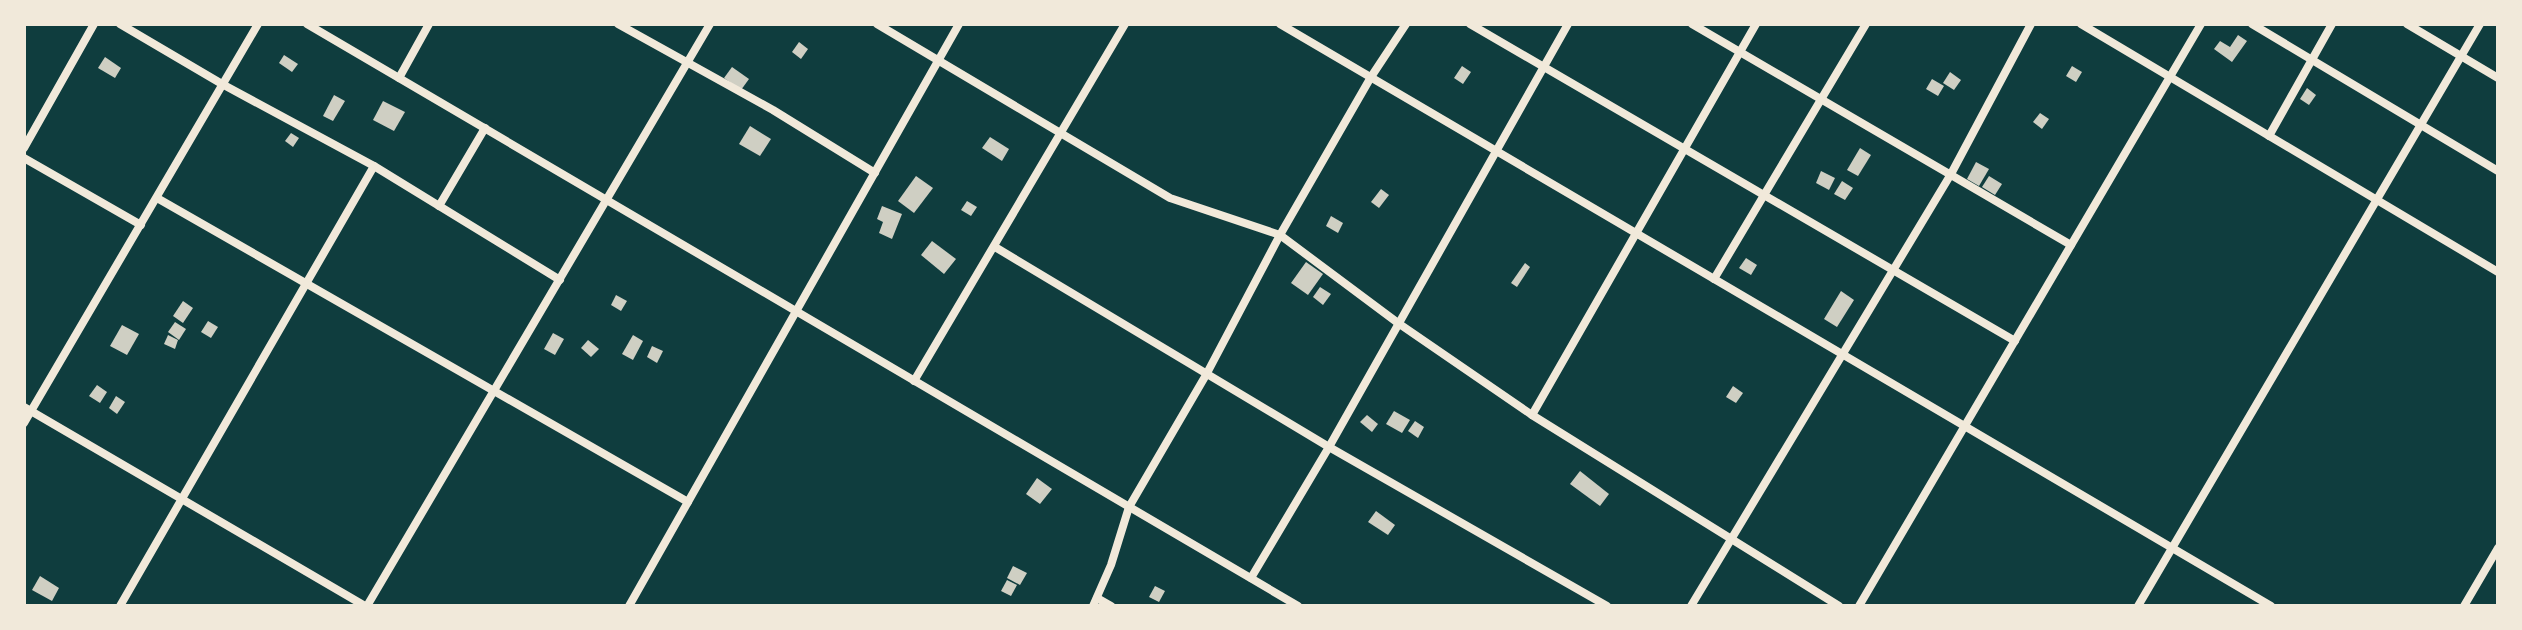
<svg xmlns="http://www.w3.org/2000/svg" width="2522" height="630" font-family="'Golos Text',sans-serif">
	<rect width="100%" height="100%" fill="#0f3d3e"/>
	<!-- building -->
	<g fill="#cfcfc3">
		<polygon points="2238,35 2247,41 2232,62 2214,49 2220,41 2230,47"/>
		<polygon points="799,42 808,49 801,59 792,52"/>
		<polygon points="284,55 298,64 292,72 279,63"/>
		<polygon points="105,57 121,68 115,78 98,68"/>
		<polygon points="1462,66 1471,72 1463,84 1454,78"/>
		<polygon points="2072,66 2082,72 2076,82 2066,76"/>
		<polygon points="732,67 749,79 741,90 724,78"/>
		<polygon points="1950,72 1961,80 1954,90 1943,83"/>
		<polygon points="1932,79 1944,86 1938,96 1926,89"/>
		<polygon points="2307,88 2316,95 2309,105 2300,99"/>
		<polygon points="334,95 345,101 333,121 323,116"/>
		<polygon points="383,101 405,112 394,131 373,120"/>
		<polygon points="2040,113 2049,119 2042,129 2033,122"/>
		<polygon points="750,126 771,139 760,156 739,144"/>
		<polygon points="291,133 299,138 293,147 285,141"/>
		<polygon points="990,137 1009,149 1002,161 982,148"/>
		<polygon points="1860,148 1871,155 1858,176 1847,170"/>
		<polygon points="1976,162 1989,169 1979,186 1967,179"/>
		<polygon points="1821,171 1835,178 1829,190 1816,183"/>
		<polygon points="916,176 933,188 914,213 898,201"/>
		<polygon points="1989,176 2002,184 1995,195 1982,187"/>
		<polygon points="1842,181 1853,188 1845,200 1834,194"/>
		<polygon points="1381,189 1389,195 1379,208 1371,202"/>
		<polygon points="967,201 977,207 971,216 961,210"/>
		<polygon points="882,206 902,214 892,239 879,233 883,222 877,219"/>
		<polygon points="1331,216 1343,223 1338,233 1326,226"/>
		<polygon points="932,241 956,259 944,274 921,255"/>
		<polygon points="1746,258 1757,265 1751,275 1739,268"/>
		<polygon points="1306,262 1323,274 1308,295 1291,283"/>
		<polygon points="1525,263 1530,267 1517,287 1511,283"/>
		<polygon points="1320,287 1331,294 1323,305 1313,297"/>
		<polygon points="1841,291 1854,300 1837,327 1824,319"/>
		<polygon points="616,295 627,301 621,311 611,305"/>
		<polygon points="183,301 193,308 183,323 173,316"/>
		<polygon points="208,321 218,327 211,338 201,332"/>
		<polygon points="175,322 186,329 179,340 168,332"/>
		<polygon points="122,325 139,334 127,355 110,346"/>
		<polygon points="553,333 564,339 555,355 544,349"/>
		<polygon points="168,335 178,340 175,349 164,344"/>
		<polygon points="633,335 643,341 633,360 622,354"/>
		<polygon points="588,340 599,349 591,357 581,348"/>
		<polygon points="652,346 663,351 657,363 647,357"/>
		<polygon points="97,385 107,392 100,403 89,396"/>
		<polygon points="1733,386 1743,393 1736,403 1726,397"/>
		<polygon points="116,396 125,402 117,414 109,408"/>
		<polygon points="1394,411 1410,420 1402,433 1386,424"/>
		<polygon points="1367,415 1378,424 1372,432 1360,422"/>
		<polygon points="1415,421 1424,427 1418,438 1408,431"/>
		<polygon points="1580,471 1609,494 1600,506 1570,484"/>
		<polygon points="1037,478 1052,489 1040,504 1026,494"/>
		<polygon points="1376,511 1395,525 1388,535 1368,522"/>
		<polygon points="1013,566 1027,573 1020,585 1007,578"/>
		<polygon points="40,576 59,588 52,601 32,590"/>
		<polygon points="1007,580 1017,585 1011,596 1001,591"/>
		<polygon points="1155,586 1165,591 1159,602 1149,597"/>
	</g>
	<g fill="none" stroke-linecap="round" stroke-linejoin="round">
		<!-- minor -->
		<g stroke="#f1e9da" stroke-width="8">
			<polyline points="120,24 222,84 374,166 560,280"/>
			<polyline points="307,24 1298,606"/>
			<polyline points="618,24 773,110 875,173"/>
			<polyline points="877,24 1170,198 1280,235 1398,323 1532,415 1839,606"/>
			<polyline points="1280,24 2271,606"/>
			<polyline points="1470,24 2015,341"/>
			<polyline points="1692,24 2071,245"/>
			<polyline points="2081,24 2498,272"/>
			<polyline points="2252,24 2498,171"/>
			<polyline points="2407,24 2498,78"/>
			<polyline points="399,78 429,24"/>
			<polyline points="2269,136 2332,24"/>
			<polyline points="24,148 94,24"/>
			<polyline points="24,158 141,225"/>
			<polyline points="157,198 688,502"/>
			<polyline points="439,206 485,128"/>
			<polyline points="995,247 1329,447 1607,606"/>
			<polyline points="1714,279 1866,24"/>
			<polyline points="914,381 1125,24"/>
			<polyline points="24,407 365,606"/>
			<polyline points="1532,415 1756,24"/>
			<polyline points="24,423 258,24"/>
			<polyline points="1251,578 1329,447 1568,24"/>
			<polyline points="1097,598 1111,606"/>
			<polyline points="120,606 374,166"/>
			<polyline points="367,606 710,24"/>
			<polyline points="629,606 959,24"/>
			<polyline points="1093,606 1111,565 1129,507 1206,375 1280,235 1371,77 1406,24"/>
			<polyline points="1691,606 1951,174 2031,24"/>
			<polyline points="1859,606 2201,24"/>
			<polyline points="2138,606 2480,24"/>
			<polyline points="2464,606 2498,548"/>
		</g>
	</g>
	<!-- border -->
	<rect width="2522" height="630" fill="none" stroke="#f1e9da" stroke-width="52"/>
</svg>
